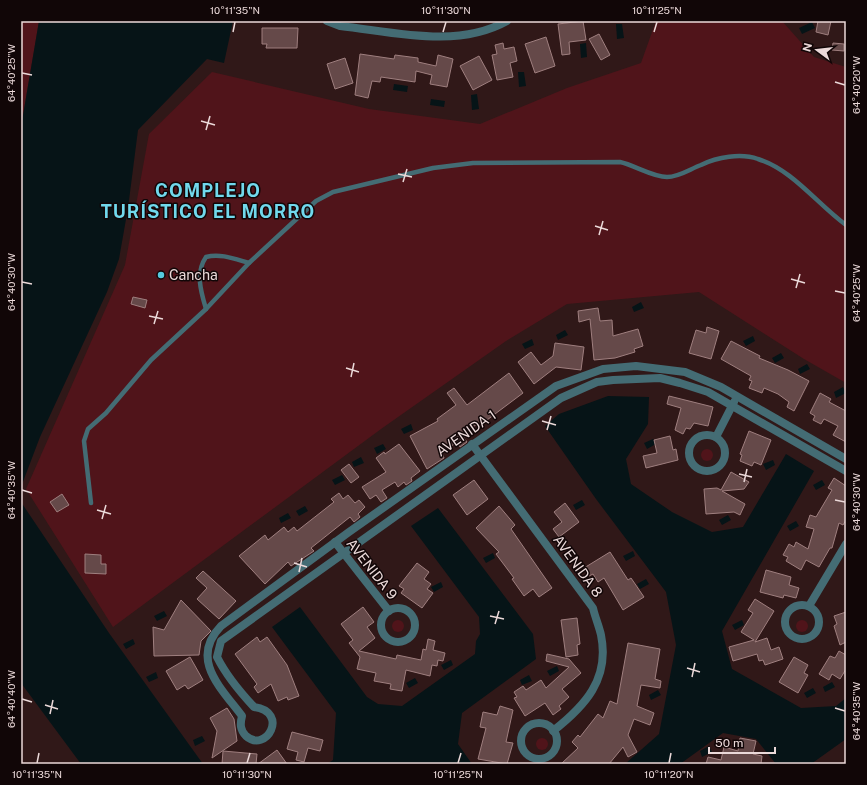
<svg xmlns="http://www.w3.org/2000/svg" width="867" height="785" font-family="'Public Sans',sans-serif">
	<rect width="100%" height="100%" fill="#301818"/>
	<!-- green -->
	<g fill="#50141a">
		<polygon points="21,21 39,21 21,127"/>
		<polygon points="656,21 782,21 814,57 846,67 846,383 804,359 699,292 567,304 506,341 381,429 113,627 26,489 125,265 149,134 212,72 369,109 480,124 567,88 641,63"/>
		<circle cx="707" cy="455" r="6"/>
		<circle cx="802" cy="626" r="6"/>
		<circle cx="398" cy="626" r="6"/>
		<circle cx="542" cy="744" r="6"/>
	</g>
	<!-- water -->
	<g fill="#061417">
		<polygon points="39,21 233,21 224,63 207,59 138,130 128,208 119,259 107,292 40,437 21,487 21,127"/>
		<polygon points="812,22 815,28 802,34 799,28"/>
		<polygon points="616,24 622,24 624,38 617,39"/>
		<polygon points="586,43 587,57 581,58 580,44"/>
		<polygon points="518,72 524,72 526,86 519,87"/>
		<polygon points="394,84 408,86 407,92 393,90"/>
		<polygon points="477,94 479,109 472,110 471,95"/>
		<polygon points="431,99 445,101 444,107 430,105"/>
		<polygon points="641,302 644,308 634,312 632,307"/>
		<polygon points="565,330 568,335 558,340 556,335"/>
		<polygon points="753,336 755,341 746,346 743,341"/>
		<polygon points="532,339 534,345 525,349 522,344"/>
		<polygon points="781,353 784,358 775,363 772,358"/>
		<polygon points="807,364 810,369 800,374 798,369"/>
		<polygon points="843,387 846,393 836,398 834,392"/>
		<polygon points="608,396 649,397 648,424 626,459 631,484 672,512 712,532 743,527 786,454 814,471 722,631 732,669 801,708 836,706 846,698 846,739 811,764 776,764 756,739 723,733 680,764 625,764 659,734 676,645 666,592 596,499 545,426 559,414"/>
		<polygon points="411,424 413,430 404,434 401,429"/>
		<polygon points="653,439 656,444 647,449 644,443"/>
		<polygon points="383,444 386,449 377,454 374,448"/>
		<polygon points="361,457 364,463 354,467 352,462"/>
		<polygon points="773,460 775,465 766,470 763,464"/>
		<polygon points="342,475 345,480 335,485 332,480"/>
		<polygon points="822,480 825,485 816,490 813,485"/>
		<polygon points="582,500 585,505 576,510 573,505"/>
		<polygon points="21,502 109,633 203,764 81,764 21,683"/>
		<polygon points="305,506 308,511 299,516 296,511"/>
		<polygon points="438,508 533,634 536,659 462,713 458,744 472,764 327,764 333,760 336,713 272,627 300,607 367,697 378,704 402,706 475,654 476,641 480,634 479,617 411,526"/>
		<polygon points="288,513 291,518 281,523 279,518"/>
		<polygon points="728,515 731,520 722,525 719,520"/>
		<polygon points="796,521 799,526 790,531 787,526"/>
		<polygon points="633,551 635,556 626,561 623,556"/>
		<polygon points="493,553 495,558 486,563 483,558"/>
		<polygon points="646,579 649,584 640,589 637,584"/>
		<polygon points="441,582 443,587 434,592 431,587"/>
		<polygon points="164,611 167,616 157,621 154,616"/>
		<polygon points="742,620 744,625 735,630 732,625"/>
		<polygon points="133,639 135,644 126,649 123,644"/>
		<polygon points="451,660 453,665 444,670 441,665"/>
		<polygon points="557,666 559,671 550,676 547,671"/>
		<polygon points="156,672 158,678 149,682 146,677"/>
		<polygon points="529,675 532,681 522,685 520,680"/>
		<polygon points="415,678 418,683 409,688 406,683"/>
		<polygon points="832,682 835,687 825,692 823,687"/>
		<polygon points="813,688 816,693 807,698 804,693"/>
		<polygon points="658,690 661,695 651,700 649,695"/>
		<polygon points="202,736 205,741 195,746 193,740"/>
		<polygon points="709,746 712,752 702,757 700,751"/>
	</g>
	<!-- building -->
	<g fill="#654949" stroke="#9f7f7f">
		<polygon points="583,21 586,40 569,42 570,54 562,55 558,24"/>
		<polygon points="818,21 831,21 828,35 816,32"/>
		<polygon points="262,28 298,28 297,48 266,48 267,44 262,44"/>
		<polygon points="599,34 610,55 601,60 589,39"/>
		<polygon points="546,37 555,66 535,73 525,44"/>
		<polygon points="503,43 504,49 514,47 517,61 510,63 513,77 497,80 492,55 497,54 495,45"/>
		<polygon points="833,43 844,44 844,51 832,50"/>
		<polygon points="360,54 394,59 395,55 418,58 418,62 436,66 438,55 453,59 447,87 430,84 432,75 416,71 415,82 381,77 380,82 372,81 368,98 355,95"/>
		<polygon points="479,56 492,80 473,90 460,66"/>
		<polygon points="345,58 353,83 335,89 327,64"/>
		<polygon points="133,297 147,300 145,308 131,304"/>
		<polygon points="598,308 600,321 612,320 613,336 638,329 643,346 634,349 635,352 615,358 594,360 590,319 579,322 578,311"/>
		<polygon points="707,327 719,331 711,359 689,353 696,330 706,333"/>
		<polygon points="731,341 760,356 759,358 788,370 809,381 794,411 787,407 789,402 778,394 764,388 762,393 749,388 752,381 749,380 751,376 721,359"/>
		<polygon points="555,343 584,347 581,370 556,367 534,384 518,362 531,352 541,365 553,356"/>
		<polygon points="509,373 523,393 479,426 477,424 462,435 467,442 460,447 457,442 442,453 444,458 427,469 410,436 438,421 437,419 456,405 447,393 454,388 467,405"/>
		<polygon points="820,393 831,399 829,402 846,411 846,442 833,435 838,426 824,419 821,424 813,420 815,416 810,413"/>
		<polygon points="669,396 713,407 708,426 694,423 690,429 686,428 683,434 675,430 681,408 667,404"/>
		<polygon points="749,431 771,440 761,465 754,462 752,466 740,461 742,455 740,454"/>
		<polygon points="670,436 673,450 676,449 678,460 646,468 643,456 657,453 654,440"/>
		<polygon points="399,444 420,471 411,478 412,481 406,485 404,482 398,487 395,482 382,490 387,498 381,502 376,495 370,499 362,487 386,472 376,458 384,452 385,454"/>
		<polygon points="349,464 359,477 351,483 341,470"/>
		<polygon points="731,472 749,482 744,489 722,491 745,504 740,515 734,512 706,514 704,489 717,488 721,490"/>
		<polygon points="834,478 846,486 846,520 843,525 839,523 832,548 830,548 819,567 806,560 801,570 786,561 788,557 783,555 789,544 794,547 796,542 808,549 814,529 806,527 810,515 816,517 832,490 828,488"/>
		<polygon points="474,480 488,499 467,515 453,495"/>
		<polygon points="339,493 343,499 348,495 355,503 359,500 365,507 358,514 360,517 354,522 350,517 311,548 314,551 291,566 288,562 265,584 239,556 265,535 268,540 284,527 288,532 294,527 297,531 334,502 331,499"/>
		<polygon points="62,494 69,505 57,512 50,502"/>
		<polygon points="565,503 579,522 559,537 553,529 562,522 554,512"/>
		<polygon points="499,506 515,525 511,529 552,588 539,597 533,589 524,596 512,579 514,578 496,554 499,552 476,528"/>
		<polygon points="610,552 628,580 631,578 644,597 623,610 604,578 598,582 593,574 589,576 584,568"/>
		<polygon points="85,554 101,555 101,564 106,564 106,574 85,573"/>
		<polygon points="417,563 429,572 424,579 431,584 427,589 433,593 422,608 401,593 404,589 399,586"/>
		<polygon points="766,570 791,577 789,585 799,588 796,598 784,595 783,598 760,592"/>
		<polygon points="203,571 236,601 219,619 197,599 207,588 196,578"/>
		<polygon points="755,599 774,611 755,642 767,638 771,650 779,647 783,659 765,665 763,660 759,661 757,654 733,661 729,647 754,640 741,632 753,613 748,610"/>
		<polygon points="181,600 211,631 201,641 199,655 154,656 153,627 164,630"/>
		<polygon points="363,607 374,622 367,627 375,638 359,651 396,659 397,655 421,660 423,649 426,650 428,639 435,641 433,650 445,653 443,661 438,660 437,666 432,665 430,676 406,670 402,691 390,689 391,684 374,681 376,673 357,669 360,657 349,643 353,640 341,624"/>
		<polygon points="846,612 846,642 840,645 834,626 837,624 834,616"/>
		<polygon points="577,618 580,644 577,645 578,655 566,657 561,620"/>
		<polygon points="257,637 260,642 267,637 287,665 299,696 288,700 287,697 278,701 271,684 258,693 254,687 257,684 235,654"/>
		<polygon points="628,643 660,649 655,679 661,681 660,688 641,685 637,706 654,713 650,725 634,719 628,735 637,752 628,757 623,747 609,764 561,764 578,748 572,742 578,735 580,737 598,714 603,718 610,701 617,704"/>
		<polygon points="839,651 846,655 846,669 840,679 832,674 829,680 819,674 830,656 835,658"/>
		<polygon points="547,654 569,659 581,673 562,689 569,697 559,706 561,709 553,715 545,703 525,716 514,698 517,697 514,692 523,686 526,690 541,680 546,688 569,667 546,661"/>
		<polygon points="190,657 203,680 188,689 185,685 177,690 166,671"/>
		<polygon points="794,657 808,665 804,673 808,675 798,693 779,682"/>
		<polygon points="500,706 513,710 506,742 513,743 507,764 478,759 486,728 480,727 483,712 497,715"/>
		<polygon points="227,708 234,719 237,741 212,758 217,731 210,718"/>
		<polygon points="292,732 323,740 320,751 308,748 304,762 296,760 298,752 287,749"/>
		<polygon points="740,738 756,741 753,754 762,756 761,764 706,764 708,757 721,760 724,747 738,751"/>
		<polygon points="277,750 287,764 258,764"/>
		<polygon points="223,751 257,754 256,764 222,764"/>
	</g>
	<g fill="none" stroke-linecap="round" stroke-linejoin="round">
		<!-- service -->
		<g stroke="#446c74" stroke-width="4.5">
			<path d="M206,309C201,292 195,273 206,257C220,253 235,259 249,263"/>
			<path d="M91,503L84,441L88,429L106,413L151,360L206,309L249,263L316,201L333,192L433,168L473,163L620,162C634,165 653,177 667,177C679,177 690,169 701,165C717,157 741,153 758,159C793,170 817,204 846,225"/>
		</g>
		<!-- minor -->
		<g stroke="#446c74" stroke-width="8">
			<path d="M327,21L340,26C394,32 457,49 507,21"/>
			<circle cx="707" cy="453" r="18"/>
			<polyline points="716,437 734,402"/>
			<path d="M472,444L593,608C595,617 599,626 601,635C610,679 585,706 553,731"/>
			<path d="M846,459L721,387L685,372L636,366L603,369L556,386L349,532L221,626C189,659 221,688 242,716C240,724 240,730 246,736C266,754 290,712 254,707C240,692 226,675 217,657L221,641L561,398L597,382L613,380L660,378L680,383L708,392L846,471"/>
			<polyline points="335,542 389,611"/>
			<circle cx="802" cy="622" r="17"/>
			<polyline points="809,606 846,544"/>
			<circle cx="398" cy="625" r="17"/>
			<circle cx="539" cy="741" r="18"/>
		</g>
	</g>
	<!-- ticks -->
	<path fill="none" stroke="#ebd9d9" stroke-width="1.5" d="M233,32L235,22M443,32L446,22M654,32L657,22M22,73L32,75M835,82L845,85M201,121L215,125M206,130L210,116M398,174L412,177M403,182L407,169M595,226L608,230M599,235L603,221M791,279L805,283M22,282L32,284M796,288L800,274M835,291L845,293M149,316L163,319M154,324L158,311M346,368L359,372M351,377L354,363M542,421L556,425M547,430L551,416M739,474L752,477M744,482L747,469M22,490L32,493M835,500L845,502M97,510L111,514M102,519L106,505M294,563L307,567M299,572L302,558M490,616L504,619M495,624L499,611M687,668L700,672M692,677L695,663M22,699L32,702M45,705L58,709M835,708L845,711M50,714L53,700M37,763L39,753M247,763L250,753M458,763L461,753M669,763L671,753"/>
	<!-- markers -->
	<circle fill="#55cadf" stroke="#110607" stroke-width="1.5" cx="161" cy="275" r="4"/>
	<g text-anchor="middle" stroke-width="3" stroke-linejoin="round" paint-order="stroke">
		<!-- poi labels -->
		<g font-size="14" fill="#ebd9d9" stroke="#110607" text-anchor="start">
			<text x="169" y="280">Cancha</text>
		</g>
		<!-- street labels -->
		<g font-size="14" fill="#ebd9d9" stroke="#110607">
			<text transform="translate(466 433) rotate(-35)" y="5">AVENIDA 1</text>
			<text transform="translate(578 566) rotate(54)" y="5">AVENIDA 8</text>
			<text transform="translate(372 569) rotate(52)" y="5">AVENIDA 9</text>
		</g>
		<!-- district labels -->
		<g font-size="18" font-weight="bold" letter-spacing="1" fill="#71d8ec" stroke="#110607">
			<text x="208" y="197">COMPLEJO<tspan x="208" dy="21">TURÍSTICO EL MORRO</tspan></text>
		</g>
	</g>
	<!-- border -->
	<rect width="867" height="785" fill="none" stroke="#110607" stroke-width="44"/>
	<!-- north arrow -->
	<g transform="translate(817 50) rotate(285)" stroke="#110607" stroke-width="3" paint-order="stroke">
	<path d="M0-3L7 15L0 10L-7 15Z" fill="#ebd9d9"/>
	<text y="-6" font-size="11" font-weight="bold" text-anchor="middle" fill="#ebd9d9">N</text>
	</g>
	<!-- scale -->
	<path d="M709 747v6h66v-6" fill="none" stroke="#ebd9d9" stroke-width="2"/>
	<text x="715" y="747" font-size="12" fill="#ebd9d9" stroke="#110607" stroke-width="3" paint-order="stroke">50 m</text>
	<rect x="22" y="22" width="823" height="741" fill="none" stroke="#ebd9d9" stroke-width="1.5"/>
	<g font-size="10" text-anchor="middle" fill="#ebd9d9">
		<text x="235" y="14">10°11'35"N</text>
		<text x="446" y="14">10°11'30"N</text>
		<text x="657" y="14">10°11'25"N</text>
		<text transform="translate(11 73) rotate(-90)" y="4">64°40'25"W</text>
		<text transform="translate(856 85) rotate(-90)" y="4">64°40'20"W</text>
		<text transform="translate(11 282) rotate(-90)" y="4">64°40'30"W</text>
		<text transform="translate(856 293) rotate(-90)" y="4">64°40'25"W</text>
		<text transform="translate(11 490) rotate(-90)" y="4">64°40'35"W</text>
		<text transform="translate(856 502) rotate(-90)" y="4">64°40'30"W</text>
		<text transform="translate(11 699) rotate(-90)" y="4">64°40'40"W</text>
		<text transform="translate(856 711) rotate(-90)" y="4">64°40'35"W</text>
		<text x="37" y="778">10°11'35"N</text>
		<text x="247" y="778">10°11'30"N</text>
		<text x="458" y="778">10°11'25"N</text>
		<text x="669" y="778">10°11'20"N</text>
	</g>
</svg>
